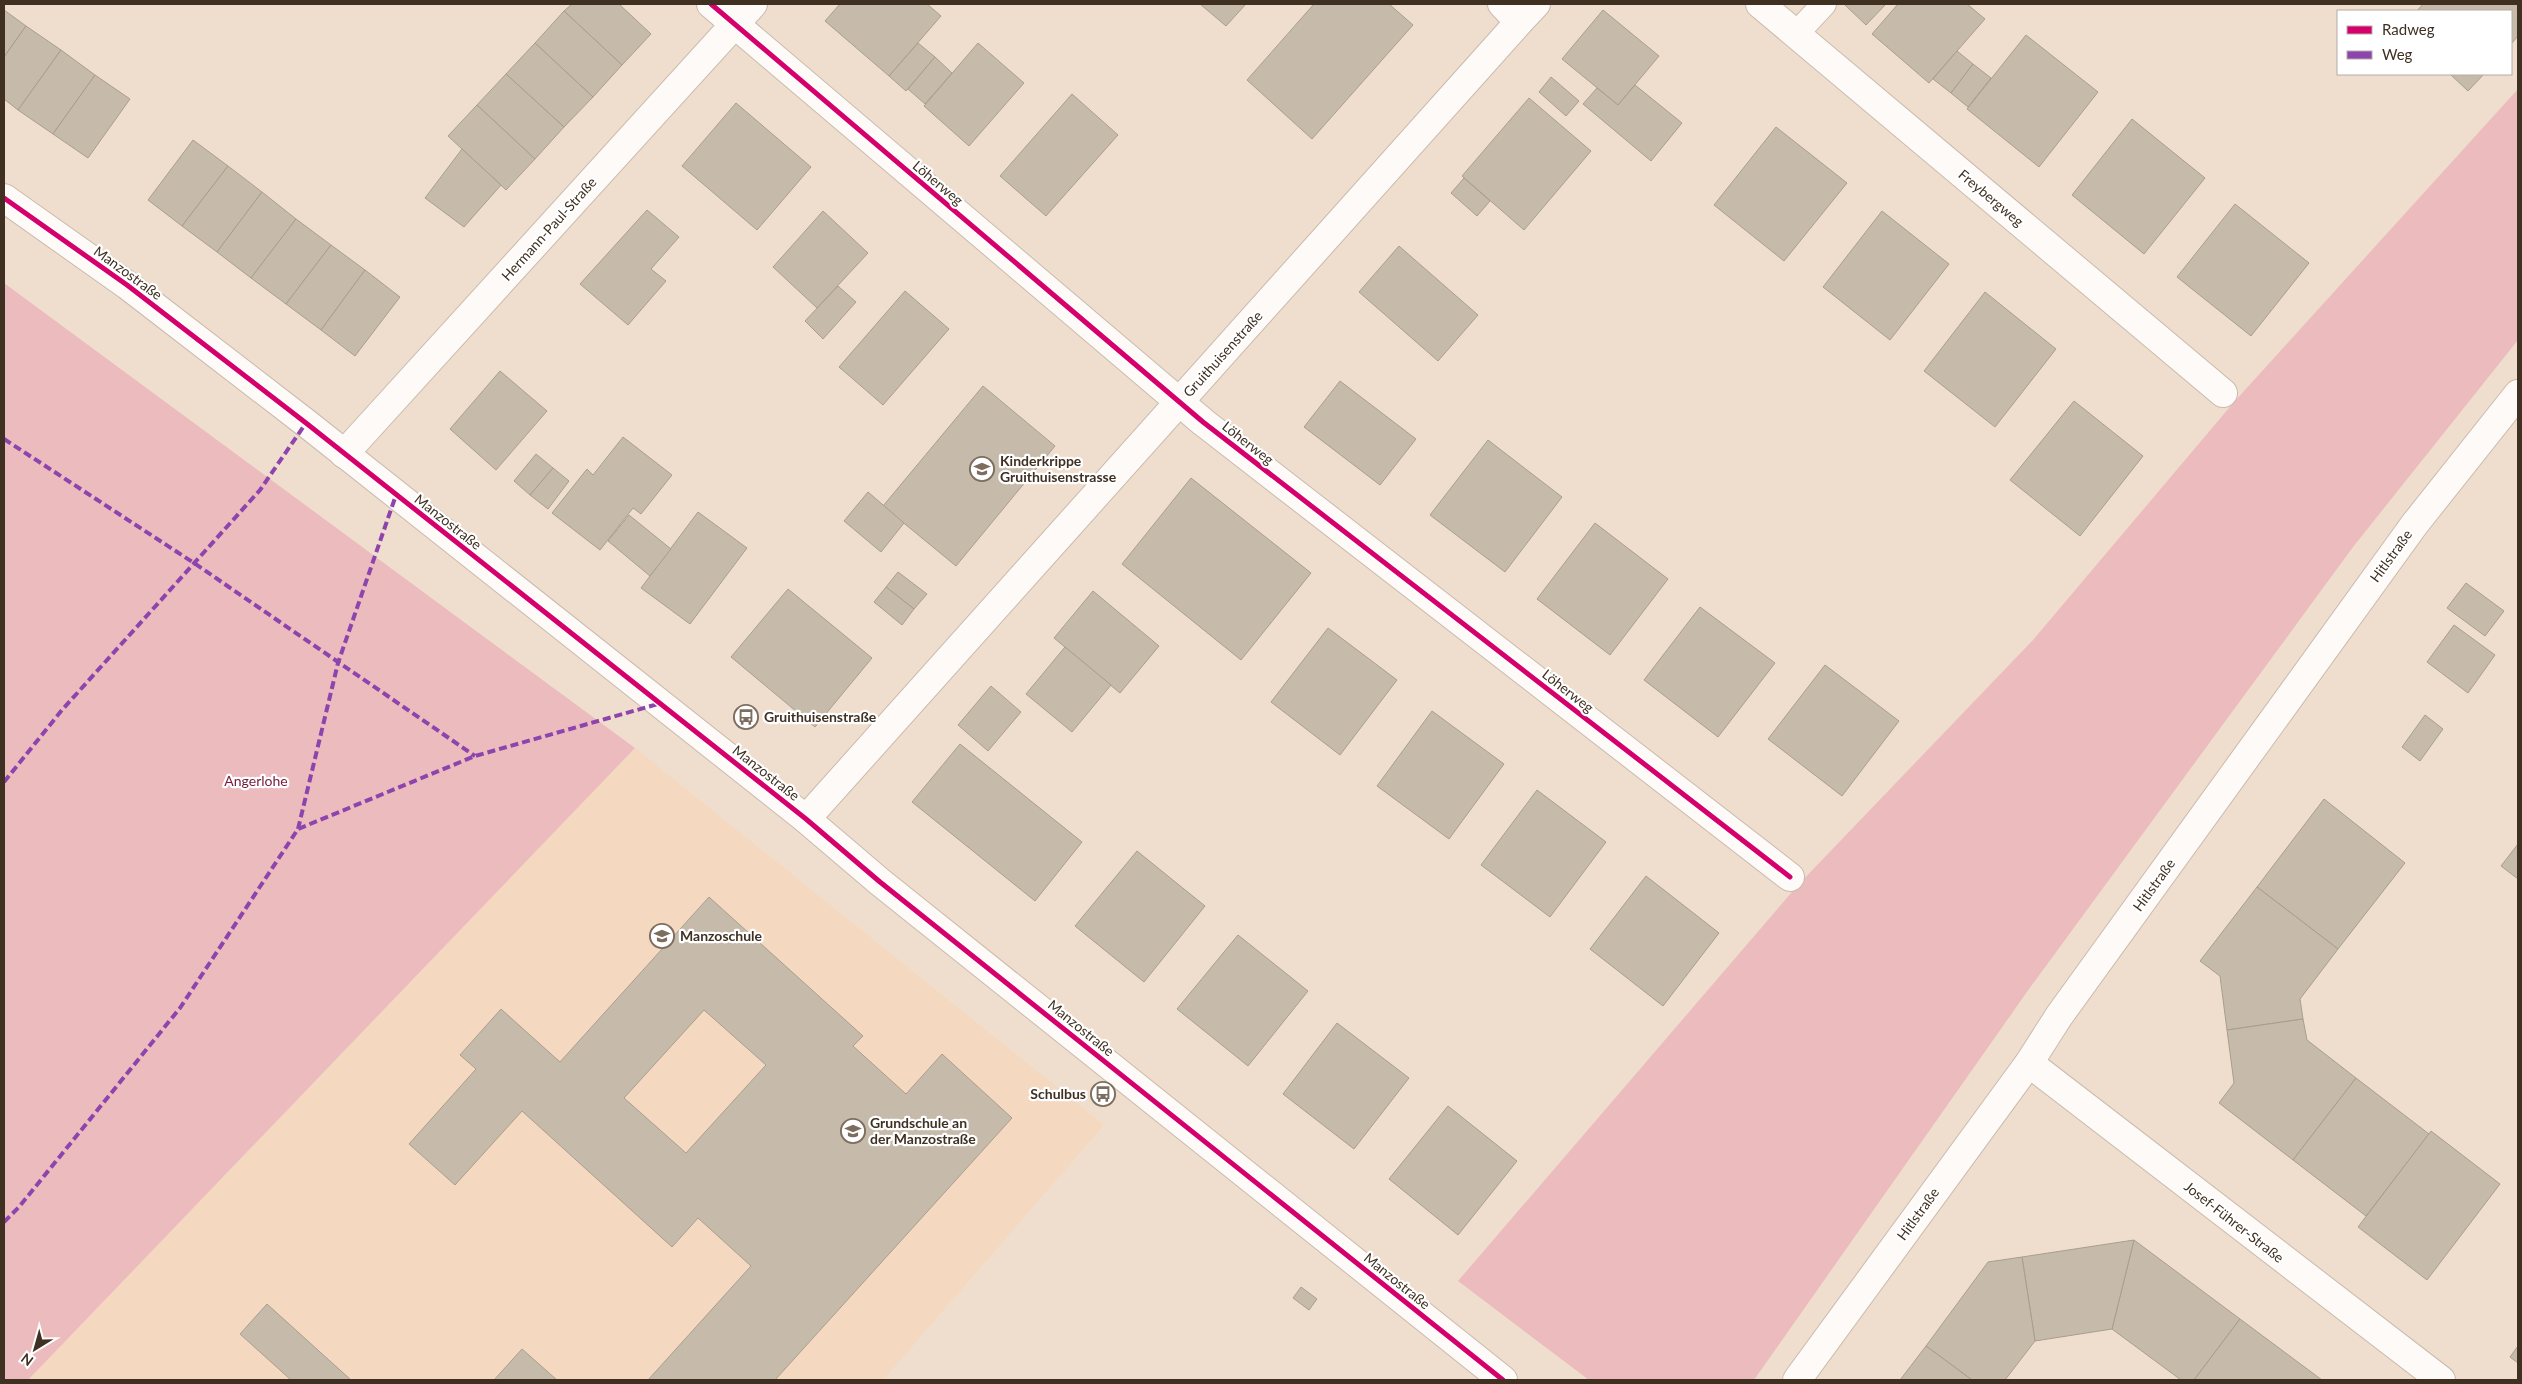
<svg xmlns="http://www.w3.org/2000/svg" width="2522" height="1384" font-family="Lato,sans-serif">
	<rect width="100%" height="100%" fill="#efdece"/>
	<!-- built -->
	<polygon fill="#f4d8bf" points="635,748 1104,1125 883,1380 28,1380"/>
	<!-- green -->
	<g fill="#ecbbbe">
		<polygon points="2518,89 2518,340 2353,547 2029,989 1754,1380 1589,1380 1458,1281 1798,885 2033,640 2234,402"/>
		<polygon points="4,283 635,748 28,1380 4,1380"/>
	</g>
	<!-- building -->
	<g fill="#c6baaa" stroke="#a99e8e" fill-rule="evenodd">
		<polygon points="572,4 619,4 651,34 622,65 564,11"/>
		<polygon points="840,4 927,4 941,16 889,76 825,21"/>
		<polygon points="1200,4 1246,4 1226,26"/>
		<polygon points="1314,4 1389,4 1413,25 1312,139 1247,80"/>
		<polygon points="1846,4 1886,4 1866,25 1845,5"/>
		<polygon points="1898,4 1967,4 1985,19 1929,83 1872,34"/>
		<polygon points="2423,4 2518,4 2518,36 2511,44 2511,11 2417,11"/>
		<polygon points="4,10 26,26 4,57"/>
		<polygon points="1603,10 1659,56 1618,105 1562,59"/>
		<polygon points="564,11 622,65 593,97 535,43"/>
		<polygon points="26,26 61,50 18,110 4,99 4,57"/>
		<polygon points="2026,35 2098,92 2039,167 1967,109"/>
		<polygon points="535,43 593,97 564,127 506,74"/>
		<polygon points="918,43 935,57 906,91 889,76"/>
		<polygon points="978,43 1024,83 969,146 924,106"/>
		<polygon points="61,50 95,75 53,134 18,110"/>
		<polygon points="1957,51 1973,64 1951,93 1933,79"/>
		<polygon points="935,57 952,73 925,104 908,89"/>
		<polygon points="1973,64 1991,78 1968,107 1951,93"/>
		<polygon points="506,74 564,127 535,159 477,105"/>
		<polygon points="2450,74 2484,74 2468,91"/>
		<polygon points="95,75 130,99 88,158 53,134"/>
		<polygon points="1551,77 1579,101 1566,116 1539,92"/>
		<polygon points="1635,85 1682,123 1651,161 1583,104 1597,88 1618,105"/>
		<polygon points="1072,94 1118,135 1046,216 1000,176"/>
		<polygon points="1529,98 1591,151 1524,230 1462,176"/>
		<polygon points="736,103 811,167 757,230 682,166"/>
		<polygon points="477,105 535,159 506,190 448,136"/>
		<polygon points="2132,119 2205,178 2144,254 2072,195"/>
		<polygon points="1776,127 1847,183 1784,261 1714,205"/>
		<polygon points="193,140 228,166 182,226 148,200"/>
		<polygon points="462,149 501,185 464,227 425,198"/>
		<polygon points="228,166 262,192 217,252 182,226"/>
		<polygon points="1464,178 1490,201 1477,216 1451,193"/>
		<polygon points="262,192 296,219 251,278 217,252"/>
		<polygon points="2235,204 2309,263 2251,336 2177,277"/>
		<polygon points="647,210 679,237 651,269 666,281 628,325 580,284"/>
		<polygon points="823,211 868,253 817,308 773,267"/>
		<polygon points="1882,211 1949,264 1890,340 1823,287"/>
		<polygon points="296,219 331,245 286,304 251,278"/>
		<polygon points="331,245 365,270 321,330 286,304"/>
		<polygon points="1399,246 1478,315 1438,361 1359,292"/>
		<polygon points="365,270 400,297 355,356 321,330"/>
		<polygon points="838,286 856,302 823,339 805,321"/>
		<polygon points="905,291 949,329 883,405 839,367"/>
		<polygon points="1985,292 2056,349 1995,427 1924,371"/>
		<polygon points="500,371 547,411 496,470 450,429"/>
		<polygon points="1340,381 1416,439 1380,485 1304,427"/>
		<polygon points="983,386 1055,446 956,566 883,506"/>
		<polygon points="2074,401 2143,456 2080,536 2010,480"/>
		<polygon points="623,437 672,475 641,514 633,508 600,550 552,513 587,469 593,475"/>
		<polygon points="1488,440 1562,497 1505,572 1430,515"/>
		<polygon points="536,454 553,468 530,495 514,481"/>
		<polygon points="553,468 569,481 548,509 530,495"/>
		<polygon points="1191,478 1311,573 1241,660 1122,564"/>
		<polygon points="868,492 904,523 881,552 844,521"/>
		<polygon points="698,512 747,548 690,624 641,588"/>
		<polygon points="629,515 671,549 650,576 608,541"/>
		<polygon points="1595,523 1668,579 1610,655 1537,599"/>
		<polygon points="898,572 927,594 914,609 886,587"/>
		<polygon points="2466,583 2504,611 2485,636 2447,608"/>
		<polygon points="886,587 914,609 902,625 874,602"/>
		<polygon points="788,589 872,658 815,727 731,657"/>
		<polygon points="1093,591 1159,646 1120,693 1054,638"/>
		<polygon points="1700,607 1775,663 1718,737 1644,680"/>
		<polygon points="2454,625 2495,655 2468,693 2427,662"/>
		<polygon points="1328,628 1397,680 1340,755 1271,702"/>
		<polygon points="1065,647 1111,685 1072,732 1026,694"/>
		<polygon points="1825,665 1899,721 1842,796 1768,739"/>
		<polygon points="991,686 1021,712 988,751 958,725"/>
		<polygon points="1432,711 1504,764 1449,839 1377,786"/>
		<polygon points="2425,715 2443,729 2420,761 2402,747"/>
		<polygon points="960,744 1082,842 1035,901 912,802"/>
		<polygon points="1537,790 1606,842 1550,917 1481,865"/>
		<polygon points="2324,799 2405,863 2338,949 2257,887"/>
		<polygon points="2518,844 2518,879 2501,866"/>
		<polygon points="1137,851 1205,906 1144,982 1075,926"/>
		<polygon points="1646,876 1719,933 1663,1006 1590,949"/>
		<polygon points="2257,887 2338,949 2300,999 2303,1019 2227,1030 2220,976 2200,961"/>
		<path d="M709,897L863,1036L853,1046L906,1094L942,1054L1012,1118L775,1380H648L751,1266L698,1218L672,1247L522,1111L455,1185L409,1144L476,1069L460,1055L501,1009L560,1062ZM704,1010L766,1065L686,1153L624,1098Z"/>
		<polygon points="1238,935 1308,991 1248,1066 1177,1009"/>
		<polygon points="2303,1019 2307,1040 2356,1078 2293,1160 2219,1103 2234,1083 2227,1030"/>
		<polygon points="1337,1023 1409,1078 1354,1149 1283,1094"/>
		<polygon points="2356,1078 2429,1134 2366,1216 2293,1160"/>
		<polygon points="1448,1106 1517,1161 1458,1235 1389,1179"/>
		<polygon points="2431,1131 2500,1184 2427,1280 2358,1227"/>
		<polygon points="2134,1240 2240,1319 2194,1380 2181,1380 2112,1329"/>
		<polygon points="2134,1240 2112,1329 2035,1341 2022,1257"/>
		<polygon points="2022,1257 2035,1341 2005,1380 1972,1380 1926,1346 1988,1262"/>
		<polygon points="1301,1287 1317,1299 1309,1310 1293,1298"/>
		<polygon points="267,1304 351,1380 291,1380 240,1334"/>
		<polygon points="2240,1319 2322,1380 2194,1380"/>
		<polygon points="1926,1346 1972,1380 1900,1380"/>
		<polygon points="2518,1346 2518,1363 2510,1357"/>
		<polygon points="522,1349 557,1380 494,1380"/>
	</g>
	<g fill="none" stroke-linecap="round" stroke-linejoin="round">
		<defs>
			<polyline id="lane" points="1796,34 1824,4"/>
			<g id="street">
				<polyline points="711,4 1203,422 1790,877"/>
				<polyline points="1502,4 1519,22 1536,4"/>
				<polyline points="1760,4 2223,393"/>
				<polyline points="344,454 753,4"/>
				<polyline points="806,819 1519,22"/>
				<polyline points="2029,1063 2441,1380"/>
				<polyline points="1797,1380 2029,1063 2059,1016 2414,525 2518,394"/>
			</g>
			<polyline id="secondary" points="4,198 127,285 306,423 806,819 880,882 1503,1380"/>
		</defs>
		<!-- lane casing -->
		<use href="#lane" stroke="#c9bbac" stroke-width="26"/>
		<!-- street casing -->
		<use href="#street" stroke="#c9bbac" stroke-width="30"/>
		<!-- secondary casing -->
		<use href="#secondary" stroke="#c9bbac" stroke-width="30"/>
		<!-- lane -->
		<use href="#lane" stroke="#fdfaf8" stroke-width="24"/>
		<!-- street -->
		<use href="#street" stroke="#fdfaf8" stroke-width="28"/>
		<!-- secondary -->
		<use href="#secondary" stroke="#fdfaf8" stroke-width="28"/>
		<!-- quiet -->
		<g stroke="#8e44ad" stroke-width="4" stroke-dasharray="8 4" stroke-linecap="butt">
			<polyline points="4,439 194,563 475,756"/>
			<polyline points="4,782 62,710 260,490 306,423"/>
			<polyline points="298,829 338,663 396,495"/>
			<polyline points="4,1222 19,1207 180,1008 298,829 475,756 658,704"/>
		</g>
		<defs>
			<g id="cycleway">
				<polyline points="711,4 1203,422 1790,877"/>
				<polyline points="4,198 127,285 306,423 806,819 880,882 1503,1380"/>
			</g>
		</defs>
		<!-- cycleway casing -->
		<use href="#cycleway" stroke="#fff" stroke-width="8"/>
		<!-- cycleway -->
		<use href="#cycleway" stroke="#d6006c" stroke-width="5"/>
	</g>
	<!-- icons -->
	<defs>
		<symbol id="school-ring" viewBox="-11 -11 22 22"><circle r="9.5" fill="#fff" stroke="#7d6d5e" stroke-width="1.5"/><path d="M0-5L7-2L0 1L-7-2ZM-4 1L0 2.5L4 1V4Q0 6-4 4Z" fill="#7d6d5e"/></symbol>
		<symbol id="bus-ring" viewBox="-11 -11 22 22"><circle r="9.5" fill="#fff" stroke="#7d6d5e" stroke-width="1.5"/><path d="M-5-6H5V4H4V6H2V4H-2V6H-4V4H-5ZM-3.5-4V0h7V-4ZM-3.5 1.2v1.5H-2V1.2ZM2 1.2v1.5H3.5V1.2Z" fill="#7d6d5e"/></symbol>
	</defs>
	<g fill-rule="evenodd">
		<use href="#school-ring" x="968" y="455" width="28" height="28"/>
		<use href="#bus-ring" x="732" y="703" width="28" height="28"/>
		<use href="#school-ring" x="648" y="922" width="28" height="28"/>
		<use href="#bus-ring" x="1089" y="1080" width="28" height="28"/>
		<use href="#school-ring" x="839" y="1117" width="28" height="28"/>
	</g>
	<g text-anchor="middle" stroke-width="4.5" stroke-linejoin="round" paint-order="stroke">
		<!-- street labels -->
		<g font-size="14" fill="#3f3022" stroke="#fff">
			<text transform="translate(938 183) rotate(40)" y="5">Löherweg</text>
			<text transform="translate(1991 198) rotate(40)" y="5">Freybergweg</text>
			<text transform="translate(549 229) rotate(-48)" y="5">Hermann-Paul-Straße</text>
			<text transform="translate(128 273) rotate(36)" y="5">Manzostraße</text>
			<text transform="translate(1223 354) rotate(-48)" y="5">Gruithuisenstraße</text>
			<text transform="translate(1248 443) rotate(38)" y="5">Löherweg</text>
			<text transform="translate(448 522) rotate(38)" y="5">Manzostraße</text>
			<text transform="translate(2391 556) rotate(-54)" y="5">Hitlstraße</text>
			<text transform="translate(1568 691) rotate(38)" y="5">Löherweg</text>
			<text transform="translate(766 773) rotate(38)" y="5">Manzostraße</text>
			<text transform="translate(2154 885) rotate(-54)" y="5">Hitlstraße</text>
			<text transform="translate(1081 1028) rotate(39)" y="5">Manzostraße</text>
			<text transform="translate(1918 1214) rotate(-54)" y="5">Hitlstraße</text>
			<text transform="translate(2234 1222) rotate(38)" y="5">Josef-Führer-Straße</text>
			<text transform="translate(1397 1281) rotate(39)" y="5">Manzostraße</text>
		</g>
		<!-- poi labels -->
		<g font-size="14" font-weight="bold" fill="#3f3022" stroke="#fff" text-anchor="start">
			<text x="1000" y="466">Kinderkrippe<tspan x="1000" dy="16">Gruithuisenstrasse</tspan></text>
			<text x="764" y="722">Gruithuisenstraße</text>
			<text x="680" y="941">Manzoschule</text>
			<text x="1086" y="1099" text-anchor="end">Schulbus</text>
			<text x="870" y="1128">Grundschule an<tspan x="870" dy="16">der Manzostraße</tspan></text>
		</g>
		<!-- park labels -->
		<g font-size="14" fill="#75193a" stroke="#fff">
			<text x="256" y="786">Angerlohe</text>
		</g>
	</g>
	<!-- border -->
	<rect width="2522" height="1384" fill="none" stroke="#3f3022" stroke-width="10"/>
	<!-- legend -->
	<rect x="2337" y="10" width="175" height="65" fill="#ffffff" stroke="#b2aca7"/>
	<rect x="2347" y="26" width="25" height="8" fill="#d6006c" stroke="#b2aca7"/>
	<text x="2382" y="35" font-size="15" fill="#3f3022">Radweg</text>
	<rect x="2347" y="51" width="25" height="8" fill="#8e44ad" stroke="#b2aca7"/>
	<text x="2382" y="60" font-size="15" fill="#3f3022">Weg</text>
	<!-- north arrow -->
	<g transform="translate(35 1349) rotate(217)" stroke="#ffffff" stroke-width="4" paint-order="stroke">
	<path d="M0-4L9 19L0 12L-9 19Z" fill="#3f3022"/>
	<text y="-8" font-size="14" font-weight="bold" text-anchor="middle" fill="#3f3022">N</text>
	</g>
</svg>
